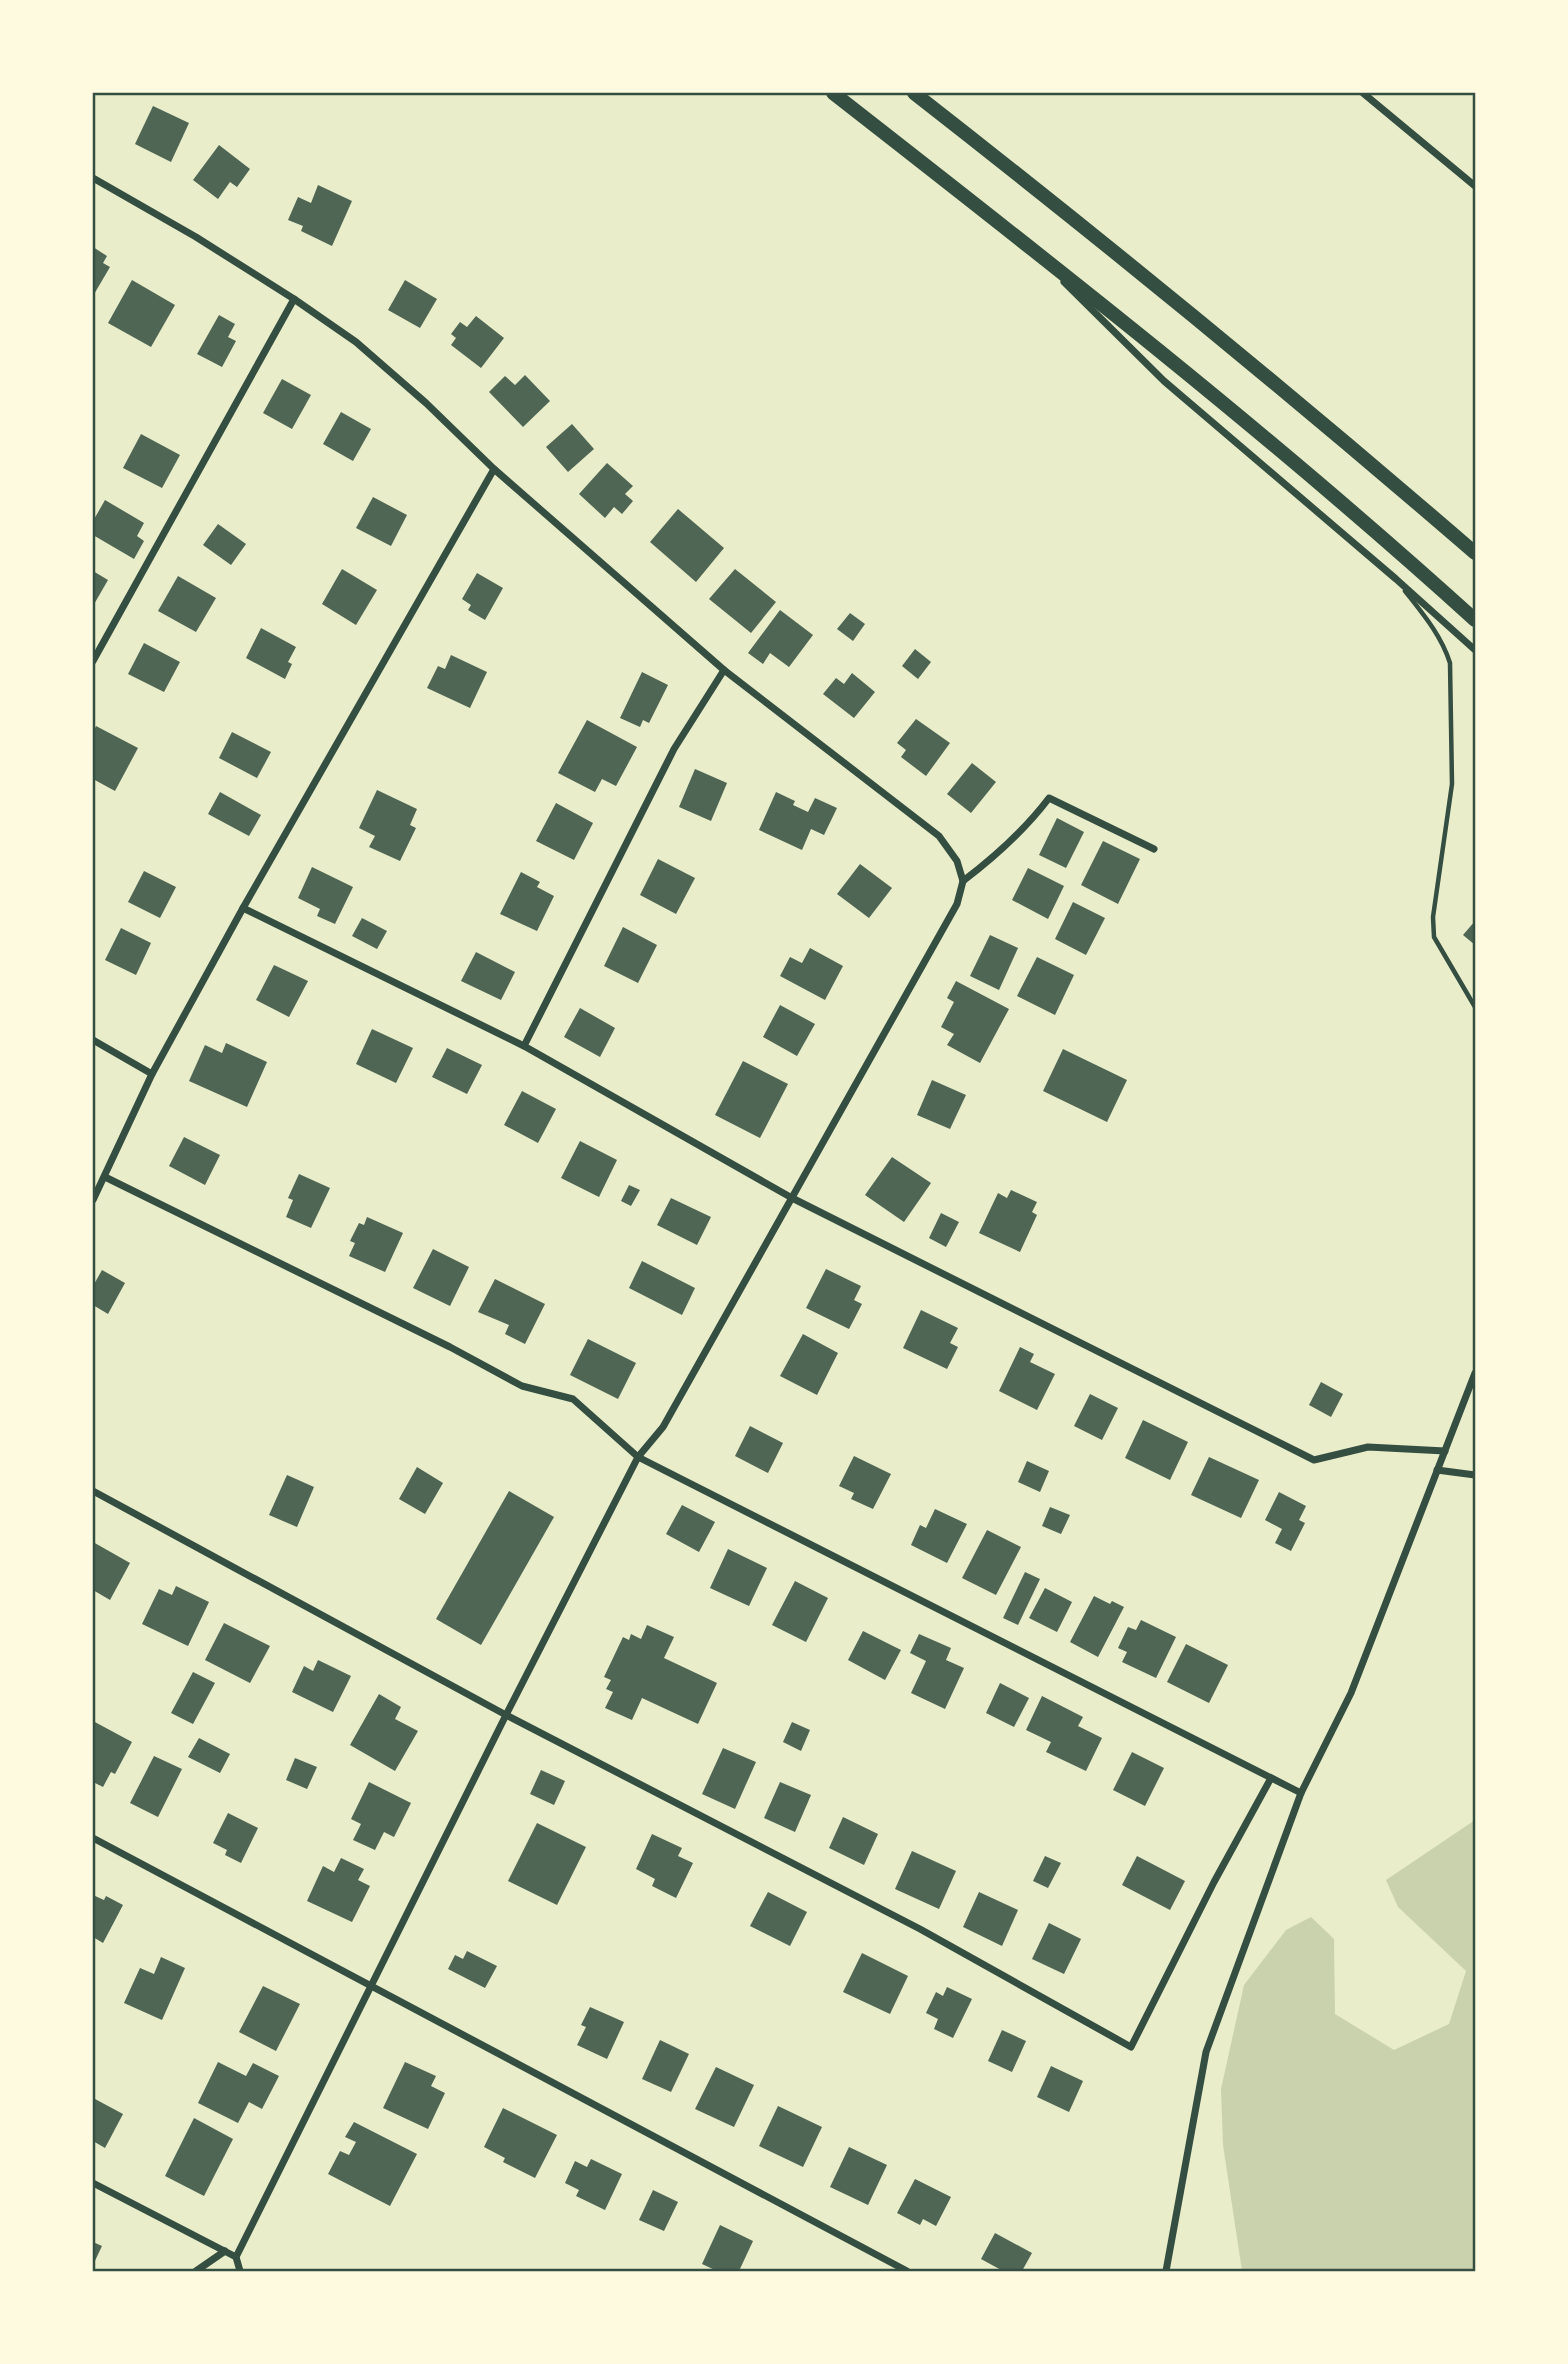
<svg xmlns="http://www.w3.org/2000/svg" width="1568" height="2364" font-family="Overpass,sans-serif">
	<rect width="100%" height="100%" fill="#e9edc9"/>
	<!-- green -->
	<polygon fill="#cad2ad" points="1475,1820 1475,2271 1242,2271 1223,2145 1221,2089 1244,1985 1286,1930 1311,1917 1334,1939 1335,2014 1394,2050 1449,2024 1466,1971 1398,1907 1386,1880"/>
	<!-- building -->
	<g fill="#4f6655">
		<polygon points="153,106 189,123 171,162 135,144"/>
		<polygon points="219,145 250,169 237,187 230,182 218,199 193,180"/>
		<polygon points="318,185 352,201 332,246 301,231 303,226 288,220 298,197 311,203"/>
		<polygon points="93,247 107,256 103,263 110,267 93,296"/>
		<polygon points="132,280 175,305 151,347 108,323"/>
		<polygon points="405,280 437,299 420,328 388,310"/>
		<polygon points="219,315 235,324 228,337 236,341 222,367 197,354"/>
		<polygon points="476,316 504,338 481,368 451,345 456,338 451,334 460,322 467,327"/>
		<polygon points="525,375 550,401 523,427 489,392 505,376 515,385"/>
		<polygon points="282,379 311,395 292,429 263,413"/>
		<polygon points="341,412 371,429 353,461 323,444"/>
		<polygon points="572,424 594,449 568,472 546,447"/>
		<polygon points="141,434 180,455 162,488 123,468"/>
		<polygon points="607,463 633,486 625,494 633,501 622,514 614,507 605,518 579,494"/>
		<polygon points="373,497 407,515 391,546 356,528"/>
		<polygon points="105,500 144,523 137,536 144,541 134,559 93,535 93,521"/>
		<polygon points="678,509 724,548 696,582 650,542"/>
		<polygon points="218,524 246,544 231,565 203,545"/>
		<polygon points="342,569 377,590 356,625 322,604"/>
		<polygon points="735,569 776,602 751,633 709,599"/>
		<polygon points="93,571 108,580 93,606"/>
		<polygon points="477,573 503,588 485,620 468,610 471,605 462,599"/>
		<polygon points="178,576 216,598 196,632 158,611"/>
		<polygon points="780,610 813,635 789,667 770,653 763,664 748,653"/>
		<polygon points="850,613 865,624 853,641 837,629"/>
		<polygon points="261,628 296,647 288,662 292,664 285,679 246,658"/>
		<polygon points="144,643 180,662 164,692 128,674"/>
		<polygon points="915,649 931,662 918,679 902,666"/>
		<polygon points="451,655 487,672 470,708 427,688 438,666 445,669"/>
		<polygon points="642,672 668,685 649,723 643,720 640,727 620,718"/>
		<polygon points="852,673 875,692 854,718 823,694 836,678 844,684"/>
		<polygon points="916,719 950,743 926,776 901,757 906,750 897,743"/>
		<polygon points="587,720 637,747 616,786 602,779 595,792 558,773"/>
		<polygon points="96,726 138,748 115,791 93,779 93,733"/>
		<polygon points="232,732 271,752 257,778 219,758"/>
		<polygon points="972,763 996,782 971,813 947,794"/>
		<polygon points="695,769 727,783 711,821 679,807"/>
		<polygon points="377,790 417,809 410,825 416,828 400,861 369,847 375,836 359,828"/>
		<polygon points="220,792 261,815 249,836 208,814"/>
		<polygon points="776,792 795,801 793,805 808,812 815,798 837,808 824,835 811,829 802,850 759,830"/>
		<polygon points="556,803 593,823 574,860 536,841"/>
		<polygon points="1057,818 1084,832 1066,868 1039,855"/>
		<polygon points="1103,841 1140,859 1118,904 1081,885"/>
		<polygon points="658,859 695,878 676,914 640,895"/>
		<polygon points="860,864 892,888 869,918 837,894"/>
		<polygon points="312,867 353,887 335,924 317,916 320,909 298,898"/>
		<polygon points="1028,868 1064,886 1048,919 1012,900"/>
		<polygon points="144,871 176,887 160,918 128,902"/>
		<polygon points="521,872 540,882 537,887 554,896 537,931 500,914"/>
		<polygon points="1073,902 1105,918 1086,955 1055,939"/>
		<polygon points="362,918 387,931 377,949 352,936"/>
		<polygon points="1475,921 1475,945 1463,935"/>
		<polygon points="623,927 657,945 638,983 604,966"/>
		<polygon points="121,928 151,943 136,975 105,960"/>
		<polygon points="990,935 1018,948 999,990 970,976"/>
		<polygon points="810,948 843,966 825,1000 780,976 790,957 802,963"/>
		<polygon points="476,952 515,972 501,1000 461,981"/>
		<polygon points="1037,957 1074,975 1055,1015 1017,996"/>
		<polygon points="274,965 308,981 289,1017 256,1000"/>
		<polygon points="956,981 1009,1009 980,1063 947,1045 954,1034 941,1027 954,1002 947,998"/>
		<polygon points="780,1005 815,1024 797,1056 763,1037"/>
		<polygon points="580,1008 615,1028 600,1057 564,1037"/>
		<polygon points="372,1029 413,1048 396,1083 356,1064"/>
		<polygon points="226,1043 267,1062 247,1107 189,1081 205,1045 222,1053"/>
		<polygon points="447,1048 482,1065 467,1094 432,1077"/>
		<polygon points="1063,1049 1127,1080 1107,1122 1043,1091"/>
		<polygon points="743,1061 788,1084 760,1138 715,1115"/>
		<polygon points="932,1080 966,1095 950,1129 917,1115"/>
		<polygon points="522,1091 556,1109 538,1143 504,1125"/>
		<polygon points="184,1137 220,1155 205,1185 169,1166"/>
		<polygon points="580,1141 617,1160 599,1197 561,1178"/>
		<polygon points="892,1157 931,1183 904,1222 865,1195"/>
		<polygon points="299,1174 330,1188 311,1228 286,1217 293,1200 288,1198"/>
		<polygon points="629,1185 640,1190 631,1206 621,1201"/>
		<polygon points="1011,1190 1037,1202 1032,1212 1037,1215 1020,1252 979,1233 998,1193 1007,1198"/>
		<polygon points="671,1198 711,1217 697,1245 657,1225"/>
		<polygon points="941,1213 959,1222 946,1247 929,1238"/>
		<polygon points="367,1217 403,1233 385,1272 349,1256 355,1243 350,1241 359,1223 364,1225"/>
		<polygon points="433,1249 469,1267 450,1306 413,1288"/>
		<polygon points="642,1261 695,1288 682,1315 629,1288"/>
		<polygon points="826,1269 861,1286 854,1300 862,1304 849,1329 806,1308"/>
		<polygon points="102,1270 125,1283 108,1314 93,1305 93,1286"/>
		<polygon points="495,1279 545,1304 525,1344 505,1334 509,1325 478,1312"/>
		<polygon points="921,1310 958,1328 950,1343 958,1347 947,1369 903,1348"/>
		<polygon points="803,1334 838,1353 817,1395 780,1376"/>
		<polygon points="588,1339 636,1363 618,1399 570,1375"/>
		<polygon points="1020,1347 1034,1354 1030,1362 1055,1374 1037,1410 999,1391"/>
		<polygon points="1321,1382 1343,1394 1331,1417 1309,1405"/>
		<polygon points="1090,1394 1118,1408 1102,1440 1074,1426"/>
		<polygon points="1143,1420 1188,1442 1170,1480 1125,1458"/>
		<polygon points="750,1426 783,1443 768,1473 735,1456"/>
		<polygon points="854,1456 891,1474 873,1509 851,1499 854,1493 839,1486"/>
		<polygon points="1209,1457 1259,1480 1241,1518 1191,1495"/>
		<polygon points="1027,1461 1049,1471 1040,1492 1018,1482"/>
		<polygon points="417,1467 443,1483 425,1514 399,1499"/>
		<polygon points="287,1475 314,1487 297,1527 269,1515"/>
		<polygon points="509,1491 554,1517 481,1645 436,1619"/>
		<polygon points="1279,1492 1306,1506 1299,1520 1305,1523 1291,1551 1275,1543 1282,1529 1265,1520"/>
		<polygon points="682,1505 715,1522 699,1552 666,1534"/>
		<polygon points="1050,1507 1070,1515 1061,1534 1042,1526"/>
		<polygon points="935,1509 967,1524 947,1563 911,1545 920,1525 926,1528"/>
		<polygon points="987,1530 1021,1547 996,1595 962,1578"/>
		<polygon points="93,1542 130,1563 110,1600 93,1590"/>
		<polygon points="728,1549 767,1568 749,1606 710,1588"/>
		<polygon points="1025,1572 1040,1579 1018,1625 1003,1618"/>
		<polygon points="795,1581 828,1598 806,1642 772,1625"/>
		<polygon points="176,1586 209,1602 188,1646 142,1624 159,1589 172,1595"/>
		<polygon points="1045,1588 1072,1602 1057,1632 1029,1618"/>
		<polygon points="1094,1596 1110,1604 1112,1601 1124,1607 1098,1657 1070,1642"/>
		<polygon points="1141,1620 1176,1637 1156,1678 1122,1662 1127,1652 1118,1648 1128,1627 1136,1630"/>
		<polygon points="224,1623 270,1646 250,1683 205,1660"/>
		<polygon points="647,1625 674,1637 664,1658 717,1683 698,1724 642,1698 632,1720 605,1708 613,1692 606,1689 611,1680 604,1677 623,1637 629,1640 631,1634 641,1639"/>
		<polygon points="863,1631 901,1650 885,1680 848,1660"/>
		<polygon points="919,1634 951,1648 946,1660 964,1668 945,1709 911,1693 926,1661 910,1653"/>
		<polygon points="1186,1644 1228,1665 1209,1703 1167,1682"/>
		<polygon points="318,1660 351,1676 333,1712 292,1692 304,1666 313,1671"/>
		<polygon points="193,1672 215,1683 193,1724 171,1713"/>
		<polygon points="1000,1683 1029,1698 1014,1727 986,1713"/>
		<polygon points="379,1694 401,1707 395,1719 418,1731 395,1771 350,1745"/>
		<polygon points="1042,1696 1083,1717 1078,1726 1102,1738 1086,1771 1046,1752 1051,1742 1026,1730"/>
		<polygon points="93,1721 132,1742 115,1774 111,1772 103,1787 93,1782"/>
		<polygon points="792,1722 810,1730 801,1751 783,1742"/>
		<polygon points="199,1738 230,1754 220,1773 188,1757"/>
		<polygon points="723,1748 756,1762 735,1809 702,1794"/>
		<polygon points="1132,1752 1164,1768 1145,1806 1113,1790"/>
		<polygon points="154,1756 182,1769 158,1817 130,1803"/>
		<polygon points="295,1758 317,1767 307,1789 286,1780"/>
		<polygon points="541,1770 565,1781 554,1805 530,1794"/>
		<polygon points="369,1782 411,1803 394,1837 384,1832 375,1850 353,1840 361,1824 351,1819"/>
		<polygon points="780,1782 811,1795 795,1832 764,1818"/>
		<polygon points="228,1813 258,1828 241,1863 225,1855 227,1850 213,1843"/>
		<polygon points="843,1817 878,1834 864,1865 829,1848"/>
		<polygon points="537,1823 586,1847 557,1905 508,1881"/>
		<polygon points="652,1834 682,1848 678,1856 693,1863 676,1898 652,1886 655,1879 636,1869"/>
		<polygon points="912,1851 956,1871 939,1909 895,1889"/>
		<polygon points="1045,1856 1061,1863 1048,1888 1033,1881"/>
		<polygon points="1137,1856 1185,1881 1170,1910 1122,1885"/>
		<polygon points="341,1858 364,1869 358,1880 370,1886 352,1922 307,1901 323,1866 334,1872"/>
		<polygon points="768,1892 807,1912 790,1946 750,1926"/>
		<polygon points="979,1892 1018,1910 1002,1946 963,1927"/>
		<polygon points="93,1895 104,1900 106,1896 123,1905 103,1943 93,1937"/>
		<polygon points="1049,1923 1081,1939 1064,1974 1032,1959"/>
		<polygon points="467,1951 497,1966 485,1988 448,1969 455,1955 463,1959"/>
		<polygon points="862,1953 908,1976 890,2014 843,1992"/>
		<polygon points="161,1957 185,1968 162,2020 124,2003 140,1968 154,1974"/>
		<polygon points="263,1986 300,2004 276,2051 239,2032"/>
		<polygon points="947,1987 972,1999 953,2038 934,2029 938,2019 926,2013 936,1992 943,1996"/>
		<polygon points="590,2007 624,2022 607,2059 577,2045 586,2027 581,2025"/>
		<polygon points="1002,2030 1026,2041 1012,2072 988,2061"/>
		<polygon points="660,2040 689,2054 671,2092 642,2079"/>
		<polygon points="218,2062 246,2076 253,2063 279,2076 262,2109 249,2102 238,2123 198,2103"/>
		<polygon points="405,2062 436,2076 431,2086 445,2093 428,2129 383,2108"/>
		<polygon points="1051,2066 1083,2081 1069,2112 1037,2097"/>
		<polygon points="716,2067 754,2085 734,2127 695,2109"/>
		<polygon points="95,2099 123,2114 105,2148 93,2141 93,2103"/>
		<polygon points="778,2106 822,2127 803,2167 759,2146"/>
		<polygon points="503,2108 557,2135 535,2178 503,2162 505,2158 484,2147"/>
		<polygon points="194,2118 233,2139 204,2196 165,2176"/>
		<polygon points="354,2122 417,2154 390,2206 328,2174 340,2151 349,2155 356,2142 345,2137"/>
		<polygon points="849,2147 887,2165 868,2205 830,2187"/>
		<polygon points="591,2159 622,2174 605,2210 576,2196 579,2190 565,2183 575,2161 587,2167"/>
		<polygon points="915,2179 951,2197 936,2226 923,2219 920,2225 897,2213"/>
		<polygon points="653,2190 678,2202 664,2231 639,2220"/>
		<polygon points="720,2225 753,2241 739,2271 717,2271 702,2264"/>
		<polygon points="995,2233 1032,2253 1022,2271 1003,2271 981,2259"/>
		<polygon points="93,2242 102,2246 93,2265"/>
	</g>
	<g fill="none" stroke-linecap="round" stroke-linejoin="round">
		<!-- service -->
		<path stroke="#344e41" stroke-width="4.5" d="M1405,591C1423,614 1441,635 1450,663L1452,784L1433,917L1434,937L1475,1007"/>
		<!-- minor -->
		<g stroke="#344e41" stroke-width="7">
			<polyline points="1363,93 1475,186"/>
			<polyline points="93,178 196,237 294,299 356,342 426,403 494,469 724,670 939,836 957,861 963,881 957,904 663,1427 638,1457 506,1715 236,2257 240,2271"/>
			<polyline points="1064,282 1164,381 1396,579 1475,650"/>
			<polyline points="93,661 294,299"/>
			<path d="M963,881C996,856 1024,831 1049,798L1154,849"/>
			<polyline points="243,908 524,1046 792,1198 1314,1460 1368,1447 1445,1451"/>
			<polyline points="93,1040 152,1074"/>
			<polyline points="524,1046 674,749 724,670"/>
			<polyline points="105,1177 450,1347 522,1386 573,1399 638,1457 1301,1793"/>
			<polyline points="93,1200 152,1074 243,908 494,469"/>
			<polyline points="1437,1470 1475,1475"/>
			<polyline points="93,1491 506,1715 920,1929 1131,2047 1214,1882 1271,1778"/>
			<polyline points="93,1838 907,2271"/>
			<polyline points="93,2183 236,2257"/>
			<polyline points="196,2271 225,2251"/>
			<polyline points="1166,2271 1206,2052 1301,1793 1351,1693 1475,1373"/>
		</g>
		<!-- trunk -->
		<g stroke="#344e41" stroke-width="14">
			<path d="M833,93C1051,263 1270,434 1475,620"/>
			<path d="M914,93C1105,242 1291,394 1475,553"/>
		</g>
	</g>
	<!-- border -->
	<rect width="1568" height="2364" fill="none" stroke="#fefae0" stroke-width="189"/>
	<rect x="94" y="94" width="1380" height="2176" fill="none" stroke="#344e41" stroke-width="2.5"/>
</svg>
